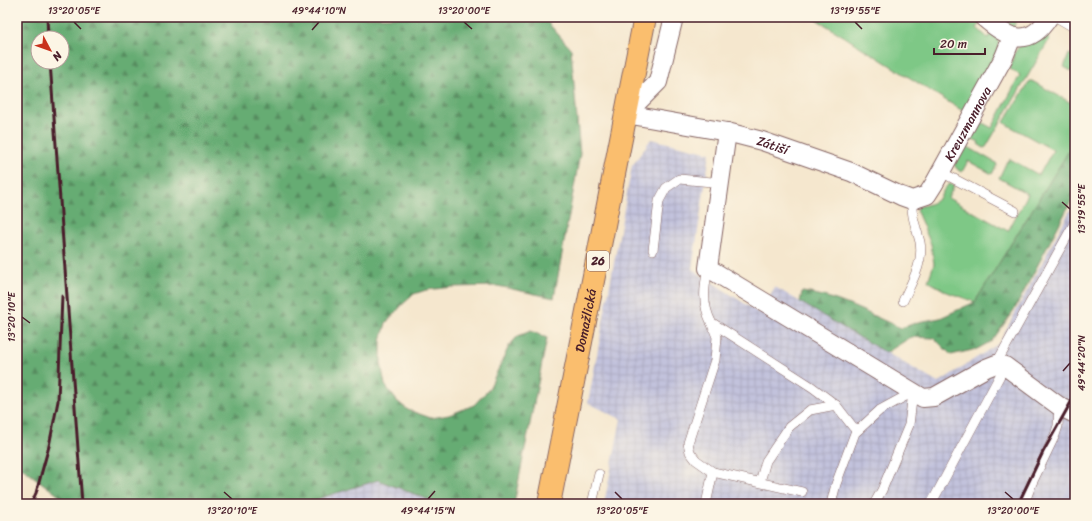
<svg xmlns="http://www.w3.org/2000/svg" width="1092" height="521" font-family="Sriracha,sans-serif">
	<defs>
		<pattern id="industrial-grid" width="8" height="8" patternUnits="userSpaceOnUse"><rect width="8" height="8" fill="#c2c2dc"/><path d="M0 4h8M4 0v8" fill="none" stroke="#a8a6bd"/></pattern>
		<pattern id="forest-firs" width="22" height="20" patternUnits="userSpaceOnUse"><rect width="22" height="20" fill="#66ac73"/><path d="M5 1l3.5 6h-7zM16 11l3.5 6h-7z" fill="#568b5f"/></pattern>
	</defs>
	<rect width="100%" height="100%" fill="#fcf5e5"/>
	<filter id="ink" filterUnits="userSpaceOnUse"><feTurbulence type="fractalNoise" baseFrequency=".025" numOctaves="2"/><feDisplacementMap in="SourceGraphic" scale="8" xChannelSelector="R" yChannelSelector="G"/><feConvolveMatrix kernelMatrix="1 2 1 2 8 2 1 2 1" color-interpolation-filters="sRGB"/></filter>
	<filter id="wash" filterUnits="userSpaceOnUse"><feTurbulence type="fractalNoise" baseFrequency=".012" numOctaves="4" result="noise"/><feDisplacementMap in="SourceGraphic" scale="16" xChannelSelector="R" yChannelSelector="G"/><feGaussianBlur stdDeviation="0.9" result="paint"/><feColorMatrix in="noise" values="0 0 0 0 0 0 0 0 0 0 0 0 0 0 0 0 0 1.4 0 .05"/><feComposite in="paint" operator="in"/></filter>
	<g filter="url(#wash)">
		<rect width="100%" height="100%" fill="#f5e7ce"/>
		<!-- industrial -->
		<g fill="url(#industrial-grid)">
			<polygon points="651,139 710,153 692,269 759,313 775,287 938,383 999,343 1075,201 1075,471 1058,504 604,504 621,419 588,403 632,166"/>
			<polygon points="378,480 440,504 301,504"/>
		</g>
		<!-- railway -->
		<polygon fill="#c2c2dc" points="1075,471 1075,504 1058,504"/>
		<!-- green -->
		<g fill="#7ec886" stroke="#647458">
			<polygon points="818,17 972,17 980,24 977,28 988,38 991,34 998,39 999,48 966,113 816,19"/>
			<polygon points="994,17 1013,17 1016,22 1012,29"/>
			<polygon points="1044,35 1049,38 1049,40 986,147 984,148 978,144 979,142 973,139 972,141 964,137 977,127 981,122 992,128 1020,75 1010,69 1015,52 1020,45"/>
			<polygon points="1069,54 1075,56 1075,73 1064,67"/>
			<path d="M1030,81H1032L1075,105V141L975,302L947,292L928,281L934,264L931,244L917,212L918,207C925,205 935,204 940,197C943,192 944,187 950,184L954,186L948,198L1008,231L1028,194L999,178L1007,161L1008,162L1010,159L1039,175L1053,150L1006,124L1004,122Z"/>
			<polygon points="961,143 996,163 997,165 992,174 968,161 962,172 958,170 954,165"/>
		</g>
		<!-- forest -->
		<g fill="url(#forest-firs)" stroke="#58664f" fill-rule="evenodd">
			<path d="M17,17H543L571,49L580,154L554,298L498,286L452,287L426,290L414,294L403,304L386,323L381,341V363L385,385L397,401L408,410L431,418L449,415L474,405L489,389L509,346L518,336L531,331L547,338L514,504H440L378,480L301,504H70L18,465L17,466ZM38,38H62V62H38Z"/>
			<path d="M1075,141V194L1016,307L992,341L977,349L951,355L934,338L911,337L886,353L800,302L802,292C837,296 868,314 901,328L918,322L940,318L975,302Z"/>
		</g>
	</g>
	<g filter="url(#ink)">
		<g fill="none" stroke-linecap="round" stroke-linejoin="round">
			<defs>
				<g id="lane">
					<polyline points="1056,17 1075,28"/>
					<polyline points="941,172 1015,211"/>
					<polyline points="653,250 659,201 666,188 679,179 712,182 721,177"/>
					<path d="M708,268C704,288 702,303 711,322L812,387L836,405L853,427L859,429"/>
					<path d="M903,301C911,283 924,263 920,242C916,226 911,217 912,200"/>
					<polyline points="711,322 717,337 715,360 688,443 690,452 696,460 713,472 802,492"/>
					<polyline points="996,364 1075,222"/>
					<polyline points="760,482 766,461 789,427 810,410 836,405"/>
					<polyline points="592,504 599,474"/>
					<polyline points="706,504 713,472"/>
					<polyline points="831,504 836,484 855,433 880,410 913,392"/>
					<polyline points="874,504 882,490 909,425 913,392"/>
					<polyline points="931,504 1005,366"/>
					<polyline points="1024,504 1032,483 1055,435 1058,426 1059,406"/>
				</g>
				<g id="street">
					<path d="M983,17C1007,38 1028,50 1049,17"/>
					<path id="s1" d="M626,114L727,132L762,141L851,172L901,196L912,200L927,195L934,184L1004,57L1012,37"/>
					<polyline points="626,114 658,82 674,17"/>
					<polyline points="727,132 708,268 923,398 934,397 986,368 996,364 1005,366 1059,406 1073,413"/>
				</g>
				<g id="primary">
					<path id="s2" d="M549,504L645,17"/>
				</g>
			</defs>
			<!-- lane casing -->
			<use href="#lane" stroke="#866564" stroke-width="10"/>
			<!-- street casing -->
			<use href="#street" stroke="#866564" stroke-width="20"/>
			<!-- primary casing -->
			<use href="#primary" stroke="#866564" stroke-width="24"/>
			<!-- lane -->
			<use href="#lane" stroke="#fff" stroke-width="9"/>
			<!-- street -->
			<use href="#street" stroke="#fff" stroke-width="18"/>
			<!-- primary -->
			<use href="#primary" stroke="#fabe6e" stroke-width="22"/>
			<!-- rail -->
			<g stroke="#4a1f2b" stroke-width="3">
				<polyline points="47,17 48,38"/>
				<polyline points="50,62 82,504"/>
				<polyline points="31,504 36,493 49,446 58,401 62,296"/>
				<polyline points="1018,504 1043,452 1075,395"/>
			</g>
		</g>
	</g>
	<!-- ticks -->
	<path fill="none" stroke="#4a1f2b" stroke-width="1.5" d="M74,22L81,29M464,22L472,29M855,22L862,29M312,30L319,22M1062,202L1070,209M22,317L30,323M1063,371L1070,363M224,492L232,499M615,492L622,499M1005,492L1013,499M428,499L435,491"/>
	<g text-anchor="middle" stroke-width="3" stroke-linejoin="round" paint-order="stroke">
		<!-- shield labels -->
		<rect fill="#fcf5e5" stroke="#7f5f63" stroke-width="1" x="587" y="251" width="22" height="20" rx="3"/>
		<g font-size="12" font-weight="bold" fill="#4a1f2b">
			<text x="598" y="265">26</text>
		</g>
		<!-- street labels -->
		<g font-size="13" fill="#4a1f2b" stroke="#fcf5e5">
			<text dy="5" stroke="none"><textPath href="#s1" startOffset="398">Kreuzmannova</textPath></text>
			<text dy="5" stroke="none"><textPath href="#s1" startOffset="150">Zátiší</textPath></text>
			<text dy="5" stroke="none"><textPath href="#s2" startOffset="187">Domažlická</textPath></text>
		</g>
	</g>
	<!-- margin -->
	<rect width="1092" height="521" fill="none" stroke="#fcf5e5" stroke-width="44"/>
	<!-- north arrow -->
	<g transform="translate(50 50) rotate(131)"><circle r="19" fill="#fcf5e5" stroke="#b59f9b"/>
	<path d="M0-3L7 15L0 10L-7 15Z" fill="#c8321e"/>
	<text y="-6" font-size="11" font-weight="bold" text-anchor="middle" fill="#4a1f2b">N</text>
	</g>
	<!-- scale -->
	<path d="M934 48v6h51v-6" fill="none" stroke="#4a1f2b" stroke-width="2"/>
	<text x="940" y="48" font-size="12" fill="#4a1f2b" stroke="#fcf5e5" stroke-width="3" paint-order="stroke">20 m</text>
	<rect x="22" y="22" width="1048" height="477" fill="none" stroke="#4a1f2b" stroke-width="1.5"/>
	<g font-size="10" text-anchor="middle" fill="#4a1f2b">
		<text x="74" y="14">13°20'05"E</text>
		<text x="319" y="14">49°44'10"N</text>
		<text x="464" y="14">13°20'00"E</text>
		<text x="855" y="14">13°19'55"E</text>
		<text transform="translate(1081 209) rotate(-90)" y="4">13°19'55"E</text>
		<text transform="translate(11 317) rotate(-90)" y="4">13°20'10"E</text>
		<text transform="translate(1081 363) rotate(-90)" y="4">49°44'20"N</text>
		<text x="232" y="514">13°20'10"E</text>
		<text x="428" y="514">49°44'15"N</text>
		<text x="622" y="514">13°20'05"E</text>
		<text x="1013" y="514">13°20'00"E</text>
	</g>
</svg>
